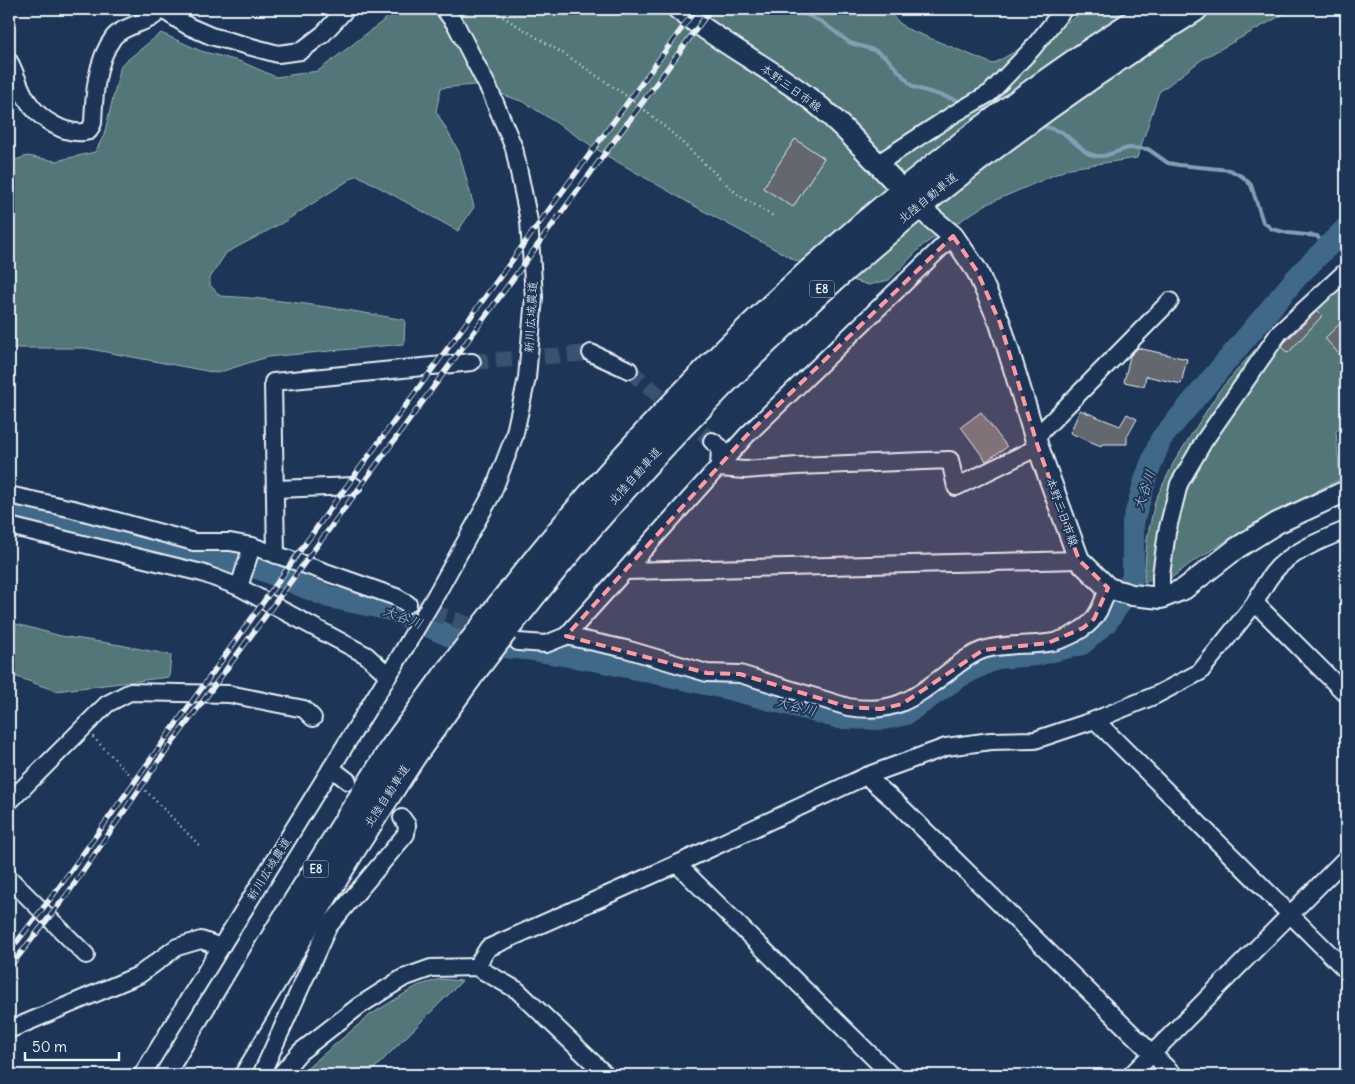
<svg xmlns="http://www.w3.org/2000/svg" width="1355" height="1084" font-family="Delius,'Klee One',sans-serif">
	<rect width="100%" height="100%" fill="#1d3557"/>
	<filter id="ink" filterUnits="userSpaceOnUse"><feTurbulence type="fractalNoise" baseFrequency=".02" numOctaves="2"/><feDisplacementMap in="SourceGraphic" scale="10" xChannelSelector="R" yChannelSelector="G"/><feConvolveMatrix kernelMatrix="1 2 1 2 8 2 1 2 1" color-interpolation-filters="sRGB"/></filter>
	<g filter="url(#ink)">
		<!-- green -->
		<g fill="#527678" stroke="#9db4b8">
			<path d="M395,9H885L905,28L993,64L1090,9H1293L1204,58L1159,92L1137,158L1070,168L985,205L923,245L889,280L869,285L808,267L698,208L609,157L524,102L474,85L441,88L436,111L459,152L474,207L458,231L357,175L282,223L226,253L210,278V285L220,296C283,299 343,309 405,320L404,344L267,357L217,373L85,348H9V162L27,156L56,161L95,152L104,135L121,65L161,33L201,51L242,62L276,77L318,71L396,11Z"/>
			<polygon points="1346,267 1346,424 1336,431 1340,479 1253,524 1191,563 1170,579 1144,582 1147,539 1155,501 1174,462 1219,391 1291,308"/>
			<polygon points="9,622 61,636 120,645 171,655 169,677 56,691 9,674"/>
			<polygon points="440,979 462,981 368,1075 299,1075 370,1015 417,986"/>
		</g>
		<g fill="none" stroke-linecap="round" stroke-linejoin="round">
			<!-- stream -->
			<g stroke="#839fb5" stroke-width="4">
				<polyline points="794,9 822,22 850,43 874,50 886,57 913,87 963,102"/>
				<polyline points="977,106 992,111"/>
				<polyline points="1039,125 1062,132 1087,153 1096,156 1104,156 1128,148 1148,149 1168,163 1179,165 1230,170 1243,177 1251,185 1263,222 1272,229 1288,233 1317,236 1326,248"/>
			</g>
			<!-- river -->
			<polyline stroke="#406888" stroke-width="22" points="9,509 260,569 329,597 391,610 468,644 526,649 599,661 729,689 840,718 883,719 906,714 959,677 997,658 1036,655 1082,644 1107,622 1119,605 1133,577 1133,523 1146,477 1161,439 1297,277 1346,228"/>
		</g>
		<!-- building -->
		<g fill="#62676d" stroke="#e8f1f8">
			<polygon points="795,139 824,158 793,207 763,188"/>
			<polygon points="1317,311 1322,316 1288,353 1281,347 1285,342"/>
			<polygon points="1346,318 1346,362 1325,338"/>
			<polygon points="1138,348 1187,359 1181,384 1146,376 1144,386 1124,382 1130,356"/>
			<polygon points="1080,410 1120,426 1127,414 1137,419 1127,437 1127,444 1102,444 1101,446 1070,433"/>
			<polygon points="981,412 1007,447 986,461 961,427"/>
		</g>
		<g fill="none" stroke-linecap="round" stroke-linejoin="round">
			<!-- minor-tunnel -->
			<g stroke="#3b516f" stroke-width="16" stroke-dasharray="16 8" stroke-linecap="butt">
				<polyline points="472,362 591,353"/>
				<polyline points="629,370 712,441"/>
				<polyline points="408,604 490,632"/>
			</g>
			<defs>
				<g id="minor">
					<polyline points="161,9 188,26 211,36 278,54 301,51 323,34 346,9"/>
					<path d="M9,61C16,73 19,88 27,100C39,119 66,137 89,131L93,123C94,96 96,61 113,38C124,23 156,23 159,9"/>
					<polyline points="877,164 954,114 990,93 1032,49 1064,9"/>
					<polyline points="591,353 629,370"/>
					<polyline points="1035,438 1170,301"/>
					<polyline points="712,441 720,447 719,468"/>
					<polyline points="719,468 745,470 797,466 950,460 956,487 1038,447"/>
					<polyline points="276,489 354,486"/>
					<polyline points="9,495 73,509 194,542 230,542 252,546 396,597 408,604"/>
					<polyline points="9,526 202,573 239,587 366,655 388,675"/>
					<polyline points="276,555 273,382 472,362"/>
					<polyline points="625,571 1079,560"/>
					<polyline points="239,587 252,546"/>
					<polyline points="437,593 492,494 514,437 527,378 534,297 529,221 514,148 491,93 456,25 444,9"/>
					<polyline points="1161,598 1161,575 1167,532 1179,484 1204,441 1279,333 1346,271"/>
					<path d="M1255,603C1260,593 1266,582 1273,573C1288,553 1323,539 1346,530"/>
					<path d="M566,636L626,649L707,673L740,674L848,707C896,715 915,697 951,670C961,662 971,654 983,650C1004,643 1026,646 1047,643C1059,642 1073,635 1082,629C1097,620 1103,603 1108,588"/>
					<polyline points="518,642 546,644 566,636 747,435 953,236"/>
					<polyline points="1095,720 1346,970"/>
					<polyline points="331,768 348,781"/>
					<polyline points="866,776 897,803 1174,1075"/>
					<polyline points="9,802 107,704 130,692 229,694 304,709 313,718"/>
					<polyline points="677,864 891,1075"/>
					<polyline points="9,878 86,955"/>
					<polyline points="476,967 488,948 677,864 866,776 946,747 991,741 1035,740 1095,720 1156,695 1200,672 1255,603 1346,694"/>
					<polyline points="9,1030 139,975 177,947 201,940 221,947"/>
					<polyline points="142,1075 396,663"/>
					<polyline points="261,1075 328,927 406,834 407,825 402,818"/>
					<polyline points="280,1075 300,1052 359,1006 403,978 431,968 476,967 517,990 606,1075"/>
					<polyline points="1131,1075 1346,858"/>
				</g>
				<g id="major">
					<path d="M678,9C718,41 764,65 805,95C838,119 865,151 893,180"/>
					<polyline points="929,216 953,236 977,271 1000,323 1038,447 1079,560 1108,588 1132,595 1161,598 1184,589 1237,548 1277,523 1346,491"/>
				</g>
				<g id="highway">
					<path d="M485,624C637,425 819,247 1022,99C1065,68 1109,37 1155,9"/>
					<path d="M505,631C699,383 927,175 1195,9"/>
					<polyline points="192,1075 278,930 391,750 450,669"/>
					<polyline points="217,1075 352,851 414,755 469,678"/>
				</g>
			</defs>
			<!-- minor casing -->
			<use href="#minor" stroke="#e8f1f8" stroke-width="20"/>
			<!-- major casing -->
			<use href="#major" stroke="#e8f1f8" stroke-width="24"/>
			<!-- highway casing -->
			<use href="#highway" stroke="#e8f1f8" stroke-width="28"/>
			<!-- path -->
			<g stroke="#e8f1f8" stroke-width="2.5" stroke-dasharray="1 4" stroke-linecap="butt">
				<polyline points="490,9 569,57 634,101 672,133 738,195 775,217"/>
				<polyline points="93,737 200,846"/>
			</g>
			<!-- minor -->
			<use href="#minor" stroke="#1d3557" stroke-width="16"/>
			<!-- major -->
			<use href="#major" stroke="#1d3557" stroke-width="20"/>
			<!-- highway -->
			<use href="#highway" stroke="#1d3557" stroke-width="24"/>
			<defs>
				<g id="rail">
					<polyline points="9,952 57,890 338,498 696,9"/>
					<polyline points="9,968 66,896 156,765 711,9"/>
				</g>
			</defs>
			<!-- rail casing -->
			<use href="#rail" stroke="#e8f1f8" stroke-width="5.5"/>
			<!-- rail -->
			<use href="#rail" stroke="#1d3557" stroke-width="4" stroke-dasharray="11" stroke-linecap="butt"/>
			<defs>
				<polyline id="minor-bridge" points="396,663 437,593"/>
				<g id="highway-bridge">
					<polyline points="450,669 485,624"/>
					<polyline points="469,678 505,631"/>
				</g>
			</defs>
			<!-- minor-bridge casing -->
			<use href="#minor-bridge" stroke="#e8f1f8" stroke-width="20" stroke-linecap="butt"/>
			<!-- highway-bridge casing -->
			<use href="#highway-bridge" stroke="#e8f1f8" stroke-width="28" stroke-linecap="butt"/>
			<!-- minor-bridge -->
			<use href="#minor-bridge" stroke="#1d3557" stroke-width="16"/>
			<!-- highway-bridge -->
			<use href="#highway-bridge" stroke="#1d3557" stroke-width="24"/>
		</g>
	</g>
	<!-- marked area -->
	<path fill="#ff9aa2" fill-opacity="0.2" stroke="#ff9aa2" stroke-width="4" stroke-dasharray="10 6" stroke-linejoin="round" d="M953,236L977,271L1000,323L1038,447L1079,560L1108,588L1094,619L1083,628L1048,643L983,650L902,704L881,709L848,707L740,674L707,673L566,636L747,435Z"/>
	<g text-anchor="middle" stroke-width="4" stroke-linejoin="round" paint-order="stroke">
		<!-- shield labels -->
		<g fill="#1d3557" stroke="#abb9c8" stroke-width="1">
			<rect x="809.5" y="280.5" width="25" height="17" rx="4"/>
			<rect x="303.5" y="860.5" width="25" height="17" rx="4"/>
		</g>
		<g font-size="11" font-weight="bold" fill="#e8f1f8">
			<text x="822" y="293">E8</text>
			<text x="316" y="873">E8</text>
		</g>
		<!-- street labels -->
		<g font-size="12" fill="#e8f1f8" stroke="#1d3557">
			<text transform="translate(791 88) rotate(36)" y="4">本野三日市線</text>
			<text transform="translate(928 198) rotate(-39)" y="4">北陸自動車道</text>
			<text transform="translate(531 317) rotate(-87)" y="4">新川広域農道</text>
			<text transform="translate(635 476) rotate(-48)" y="4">北陸自動車道</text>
			<text transform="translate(1062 512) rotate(70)" y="4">本野三日市線</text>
			<text transform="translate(387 796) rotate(-57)" y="4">北陸自動車道</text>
			<text transform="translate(269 869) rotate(-58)" y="4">新川広域農道</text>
		</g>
		<!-- water labels -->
		<g font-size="14" font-style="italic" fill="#adc1d1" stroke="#1d3557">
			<text transform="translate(1144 490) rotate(-71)" y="5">大谷川</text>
			<text transform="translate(403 617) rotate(21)" y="5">大谷川</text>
			<text transform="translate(796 706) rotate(15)" y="5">大谷川</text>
		</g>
	</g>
	<!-- margin -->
	<rect width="1355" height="1084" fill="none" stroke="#1d3557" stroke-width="30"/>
	<rect x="15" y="15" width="1325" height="1054" fill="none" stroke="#e8f1f8" stroke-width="2" filter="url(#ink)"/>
	<!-- scale -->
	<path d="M25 1052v8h94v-8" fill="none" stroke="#e8f1f8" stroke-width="2.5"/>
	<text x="32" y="1052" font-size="15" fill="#e8f1f8" stroke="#1d3557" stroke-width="4" paint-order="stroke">50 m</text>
</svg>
